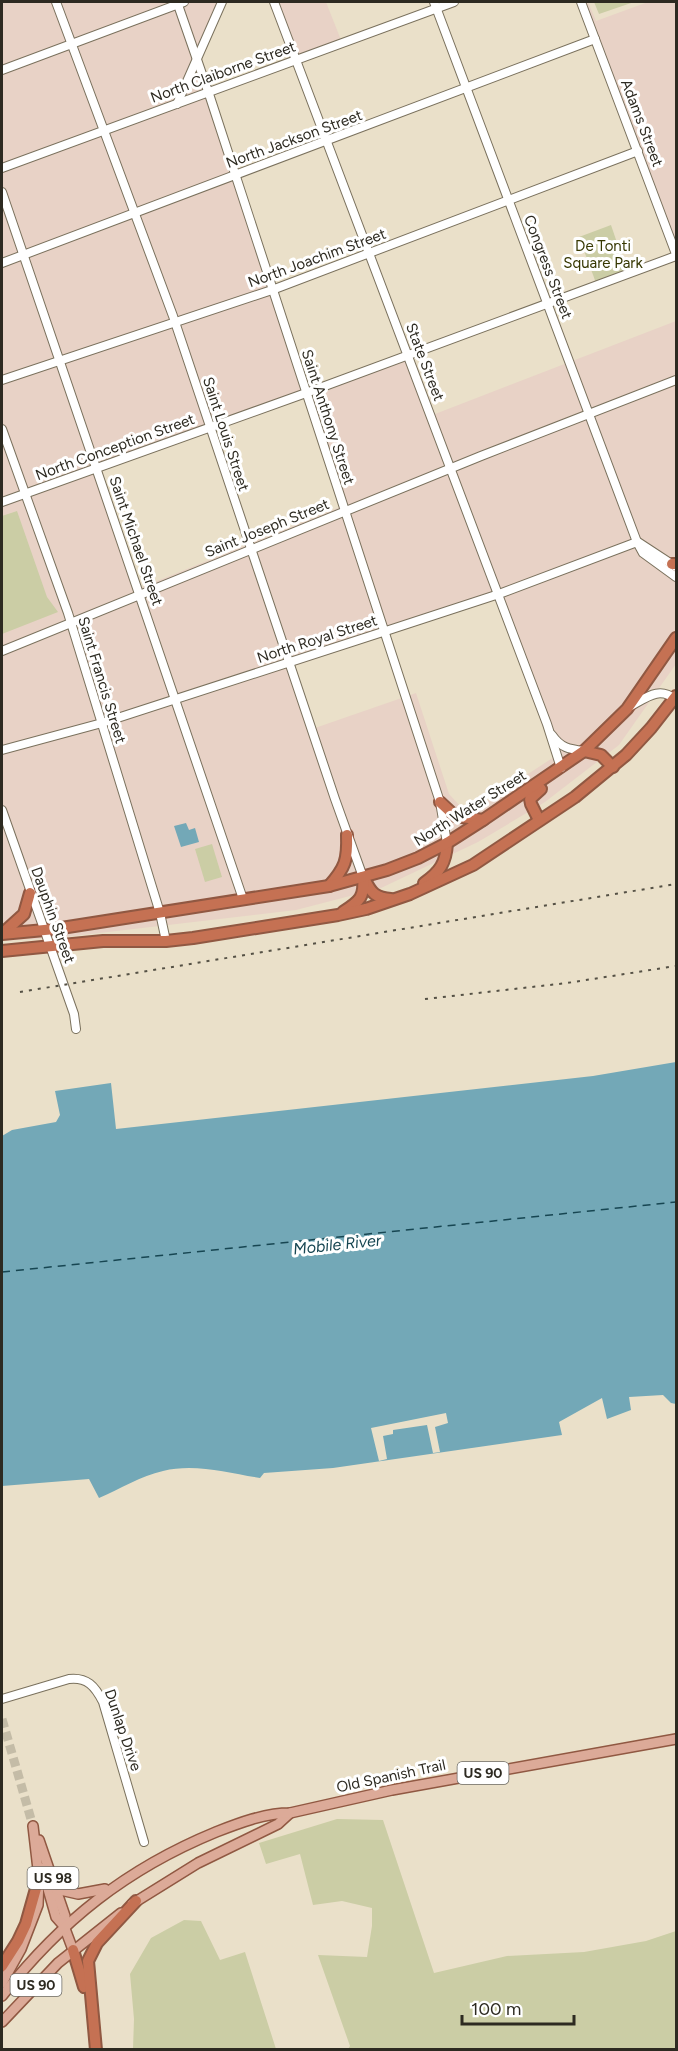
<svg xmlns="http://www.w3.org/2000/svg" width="678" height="2051" font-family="Figtree,sans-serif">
	<rect width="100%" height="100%" fill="#eae0c9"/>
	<!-- commercial -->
	<g fill="#e8d2c6" fill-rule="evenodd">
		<path d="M2,2H226L201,59L311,395L413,357L435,414L676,321V664L619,745L545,802L478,842L381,888L296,910L65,937L2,941ZM303,397L340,507L140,588L101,469ZM496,599L554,757L473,810L462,808L449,794L416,693L315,728L294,666Z"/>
		<polygon points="271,2 326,2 341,40 292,58"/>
		<polygon points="577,2 588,2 596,21 648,2 676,2 676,249"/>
	</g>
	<!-- green -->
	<g fill="#cbcda5">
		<polygon points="594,2 634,2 599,14"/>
		<polygon points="611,225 627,272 596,283 579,237"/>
		<polygon points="17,511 47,597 58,612 2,634 2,516"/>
		<polygon points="212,844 222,877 205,882 195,849"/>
		<polygon points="337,1819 383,1820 434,1973 507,1956 584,1952 646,1941 676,1931 676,2049 348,2049 350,2046 318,1955 367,1957 372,1926 372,1908 342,1901 313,1905 300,1854 266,1864 259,1843"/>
		<polygon points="184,1920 201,1921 220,1960 245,1952 276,2049 133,2049 134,2019 130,1974 151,1938"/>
	</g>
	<!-- water -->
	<g fill="#73a8b7">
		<polygon points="186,823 189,830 195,828 199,842 181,847 174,826"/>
		<path d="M676,1062V1404L671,1403L663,1395L629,1397L631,1410L607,1419L602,1398L559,1422L562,1435L333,1468L264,1473L260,1478C228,1473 195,1463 163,1471C141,1476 120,1489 99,1498L89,1479L2,1486V1136L12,1130L56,1122L60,1115L55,1091L111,1083L116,1129L593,1076Z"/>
	</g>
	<!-- pier -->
	<polygon fill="#eae0c9" points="446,1413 448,1423 435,1427 440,1452 433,1453 427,1425 393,1430 393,1434 383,1436 387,1459 379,1461 371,1428"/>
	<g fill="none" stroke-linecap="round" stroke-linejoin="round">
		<!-- ferry -->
		<polyline stroke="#174652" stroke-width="1.5" stroke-dasharray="8 6" stroke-linecap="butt" points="2,1272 676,1202"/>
		<!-- major-tunnel -->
		<polyline stroke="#c4bca7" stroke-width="9" stroke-dasharray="9 4.5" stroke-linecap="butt" points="2,1719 33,1826"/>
		<defs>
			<g id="minor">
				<polyline points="56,2 173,316 335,799 363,877"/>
				<polyline points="177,2 210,97 440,802 447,843"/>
				<polyline points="274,2 547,724 561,768"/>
				<polyline points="434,2 637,542 643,553 676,577"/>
				<polyline points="581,2 676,254"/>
				<polyline points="2,70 184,2"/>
				<polyline points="177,104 222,2"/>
				<polyline points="2,168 454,2"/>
				<polyline points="2,192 243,899"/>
				<polyline points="2,263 595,39"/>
				<polyline points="2,380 272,290 638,151"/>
				<polyline points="2,429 68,613 160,913 166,941"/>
				<polyline points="2,502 306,393 676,256"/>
				<polyline points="638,542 676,567"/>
				<polyline points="2,651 481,456 676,380"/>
				<path d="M631,706C647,697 660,686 676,700"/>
				<path d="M552,735C561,748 569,749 584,751"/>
				<polyline points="2,750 102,723 392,629 499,594 637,542"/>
				<polyline points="2,810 74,1014 76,1029"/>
				<path d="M2,1699L69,1679C87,1677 95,1686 103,1702L144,1842"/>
			</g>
			<g id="major">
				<polyline points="39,1840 65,1916 64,1926"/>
				<polyline points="42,1868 56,1917 64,1926 73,1950"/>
				<polyline points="56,1889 78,1894 105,1889"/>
				<polyline points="132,1904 198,1863 278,1824 290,1813"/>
				<polyline points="2,1983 21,1949 38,1905 39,1878 33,1826"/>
				<path d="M2,1996C61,1921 126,1869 216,1832C239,1823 265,1813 290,1813L392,1790L676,1739"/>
				<polyline points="2,2022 58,1963 121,1913"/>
			</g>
			<g id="highway">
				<polyline points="672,564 676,564"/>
				<polyline points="584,751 601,755 613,767"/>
				<polyline points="440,802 455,816 483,820"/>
				<polyline points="539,820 531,804 530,799 541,789"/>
				<path d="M365,880C371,893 376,898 391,899"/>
				<path d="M424,883C440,872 446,863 447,843"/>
				<path d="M329,886C345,868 348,860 347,835"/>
				<path d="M343,912C360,901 365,897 363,877"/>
				<polyline points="3,933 24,914 30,893"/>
				<polyline points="2,934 55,929 329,886 387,870 418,858 447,843 483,820 584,751 627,709 676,638"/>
				<polyline points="2,951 103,941 166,941 193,938 338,915 366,909 410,894 473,865 575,797 626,755 651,728 676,696"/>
				<polyline points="73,1950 84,1987"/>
				<polyline points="2,1966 18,1941 26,1924 39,1878"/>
				<polyline points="96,2050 88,1961 97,1943 136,1901"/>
			</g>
		</defs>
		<!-- minor casing -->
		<use href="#minor" stroke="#7a715d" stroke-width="10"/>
		<!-- major casing -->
		<use href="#major" stroke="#905842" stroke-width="12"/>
		<!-- highway casing -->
		<use href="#highway" stroke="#905842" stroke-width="14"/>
		<!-- minor -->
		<use href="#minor" stroke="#fff" stroke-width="8"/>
		<!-- major -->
		<use href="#major" stroke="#dcaa98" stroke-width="9"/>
		<!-- highway -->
		<use href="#highway" stroke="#c57153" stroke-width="10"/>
		<!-- rail -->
		<g stroke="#555145" stroke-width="2" stroke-dasharray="3 6" stroke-linecap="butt">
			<polyline points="20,992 676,884"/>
			<polyline points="425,999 567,983 676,966"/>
		</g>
	</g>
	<g text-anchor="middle" stroke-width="6" stroke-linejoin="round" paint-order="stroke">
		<!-- shield labels -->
		<g fill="#fff" stroke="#6c6a64" stroke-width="1.5">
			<rect x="457.5" y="1762" width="51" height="22" rx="4.5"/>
			<rect x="27.5" y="1867" width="51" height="22" rx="4.5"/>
			<rect x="10.5" y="1974" width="51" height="22" rx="4.5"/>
		</g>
		<g font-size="14" font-weight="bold" fill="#2d2a21">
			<text x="483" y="1778">US 90</text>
			<text x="53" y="1883">US 98</text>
			<text x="36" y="1990">US 90</text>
		</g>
		<!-- street labels -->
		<g font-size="15" fill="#2d2a21" stroke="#fff">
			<text transform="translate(223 72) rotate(-20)" y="5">North Claiborne Street</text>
			<text transform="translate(642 123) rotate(69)" y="5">Adams Street</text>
			<text transform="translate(294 139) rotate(-20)" y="5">North Jackson Street</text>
			<text transform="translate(317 258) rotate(-20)" y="5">North Joachim Street</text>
			<text transform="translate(548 267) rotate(69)" y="5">Congress Street</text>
			<text transform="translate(425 362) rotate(69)" y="5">State Street</text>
			<text transform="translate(328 417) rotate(72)" y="5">Saint Anthony Street</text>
			<text transform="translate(226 434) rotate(72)" y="5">Saint Louis Street</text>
			<text transform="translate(115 447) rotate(-20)" y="5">North Conception Street</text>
			<text transform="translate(267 528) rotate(-22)" y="5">Saint Joseph Street</text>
			<text transform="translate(136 541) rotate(71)" y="5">Saint Michael Street</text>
			<text transform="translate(317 639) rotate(-18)" y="5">North Royal Street</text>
			<text transform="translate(102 680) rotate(73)" y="5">Saint Francis Street</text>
			<text transform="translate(470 808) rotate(-32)" y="5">North Water Street</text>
			<text transform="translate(53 915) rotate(70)" y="5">Dauphin Street</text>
			<text transform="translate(123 1730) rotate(71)" y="5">Dunlap Drive</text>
			<text transform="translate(391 1776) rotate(-12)" y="5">Old Spanish Trail</text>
		</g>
		<!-- park labels -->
		<g font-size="15" fill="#363700" stroke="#fff">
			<text x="603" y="251">De Tonti<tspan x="603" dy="17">Square Park</tspan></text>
		</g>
		<!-- water labels -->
		<g font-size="16" font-style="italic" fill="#174652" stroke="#fff">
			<text transform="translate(337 1244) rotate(-6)" y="6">Mobile River</text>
		</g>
	</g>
	<!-- border -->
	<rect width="678" height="2051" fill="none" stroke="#2d2a21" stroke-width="6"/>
	<!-- scale -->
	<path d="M462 2015v9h112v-9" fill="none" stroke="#2d2a21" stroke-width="3"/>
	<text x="471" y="2015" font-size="18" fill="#2d2a21" stroke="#ffffff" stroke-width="4.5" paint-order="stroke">100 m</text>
</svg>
